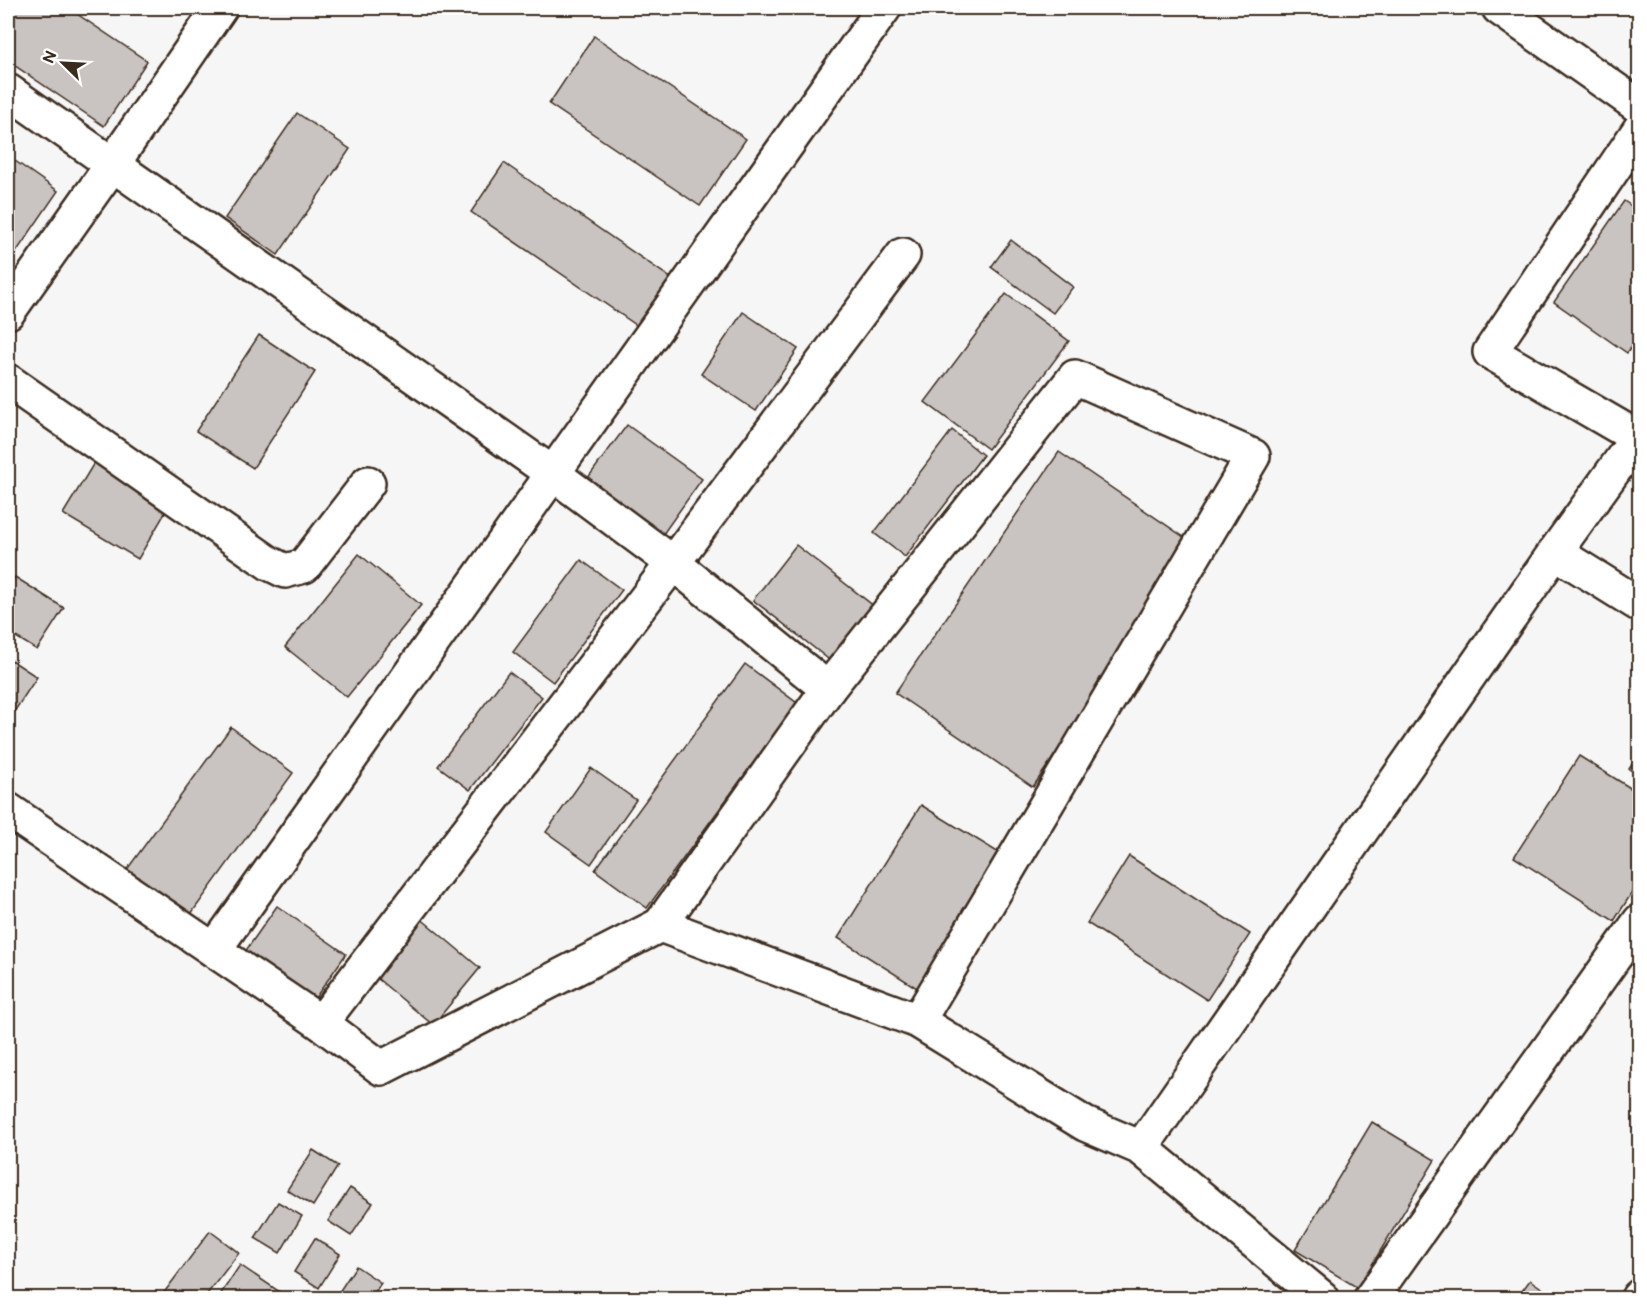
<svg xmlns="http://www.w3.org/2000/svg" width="1647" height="1306" font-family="'Balsamiq Sans',sans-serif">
	<rect width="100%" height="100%" fill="#f7f6f6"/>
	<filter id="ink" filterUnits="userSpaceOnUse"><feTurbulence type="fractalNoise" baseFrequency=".0167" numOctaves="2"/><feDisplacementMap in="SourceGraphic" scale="12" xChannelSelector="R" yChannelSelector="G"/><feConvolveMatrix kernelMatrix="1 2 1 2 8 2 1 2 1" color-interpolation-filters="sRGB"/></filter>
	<g filter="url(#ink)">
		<!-- building -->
		<g fill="#c9c3c1" stroke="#3b2a1e" stroke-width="1.5">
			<polygon points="8,8 68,8 147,61 104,126 8,61"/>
			<polygon points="594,36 746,139 700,206 549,104"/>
			<polygon points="297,113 350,149 278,255 225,218"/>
			<polygon points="8,156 58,191 8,264"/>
			<polygon points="504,163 675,281 642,329 471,212"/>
			<polygon points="1624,201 1640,212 1640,335 1627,353 1554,302"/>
			<polygon points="1011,240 1073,287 1053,313 991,267"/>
			<polygon points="1006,294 1069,341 988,449 925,402"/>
			<polygon points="743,312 798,349 756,411 701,374"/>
			<polygon points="259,335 315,372 253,468 196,431"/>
			<polygon points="627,425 702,479 663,534 587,479"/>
			<polygon points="952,430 983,455 905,557 874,533"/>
			<polygon points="1059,452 1197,546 1033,787 895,693"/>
			<polygon points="97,458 171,503 138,559 63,514"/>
			<polygon points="796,545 875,607 832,662 753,600"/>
			<polygon points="359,554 421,605 347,697 285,647"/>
			<polygon points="581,560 622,590 553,682 513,652"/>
			<polygon points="15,577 64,608 37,650 8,632 8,588"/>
			<polygon points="8,658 37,677 8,721"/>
			<polygon points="745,664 797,703 647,908 595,870"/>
			<polygon points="509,672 542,697 470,790 438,766"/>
			<polygon points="231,727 293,773 183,925 120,879"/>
			<polygon points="1640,752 1640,776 1629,769"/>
			<polygon points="1579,756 1640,794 1640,880 1614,921 1514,857"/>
			<polygon points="591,768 636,800 591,864 546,832"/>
			<polygon points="921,805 1004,856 920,990 838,938"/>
			<polygon points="1129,856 1250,934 1207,1000 1087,923"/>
			<polygon points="277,906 346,954 311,1004 242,956"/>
			<polygon points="419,917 480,968 433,1025 372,974"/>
			<polygon points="1372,1122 1435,1160 1358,1288 1295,1250"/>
			<polygon points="313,1150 338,1166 313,1206 287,1190"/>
			<polygon points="350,1188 373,1203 351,1236 328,1221"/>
			<polygon points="278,1202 302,1216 280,1253 255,1238"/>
			<polygon points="210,1231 239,1253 204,1298 160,1298"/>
			<polygon points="315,1238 340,1254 319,1288 294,1272"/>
			<polygon points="240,1265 287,1297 287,1298 218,1298"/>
			<polygon points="356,1266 381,1283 371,1298 335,1298"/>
			<polygon points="1530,1280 1556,1298 1517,1298"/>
		</g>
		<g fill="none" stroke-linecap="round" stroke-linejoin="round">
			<defs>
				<g id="minor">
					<polyline points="1499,8 1640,107"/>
					<polyline points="8,91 552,473 673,563 828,689"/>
					<polyline points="1640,129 1490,352 1640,439"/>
					<polyline points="8,312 112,165 220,8"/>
					<polyline points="8,381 269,563 285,571 304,566 368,483"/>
					<polyline points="1555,552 1640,605"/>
					<polyline points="8,810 321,1023 381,1068 660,925 918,1021 1085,1124 1141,1148 1322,1298"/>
					<polyline points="660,925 828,689 1075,377 1253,456 918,1021"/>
					<polyline points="214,950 884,8"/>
					<polyline points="321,1023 673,563 903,255"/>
					<polyline points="1141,1148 1555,552 1638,437"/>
					<polyline points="1371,1298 1640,921"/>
					<polyline points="1638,1298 1640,1296"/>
				</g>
			</defs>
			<!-- minor casing -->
			<use href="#minor" stroke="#3b2a1e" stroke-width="38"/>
			<!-- minor -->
			<use href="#minor" stroke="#fff" stroke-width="33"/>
		</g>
	</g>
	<!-- margin -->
	<rect width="1647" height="1306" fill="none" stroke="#fff" stroke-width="30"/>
	<rect x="15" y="15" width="1617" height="1276" fill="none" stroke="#3b2a1e" stroke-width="2" filter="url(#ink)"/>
	<!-- north arrow -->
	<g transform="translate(63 63) rotate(294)" stroke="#ffffff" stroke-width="4.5" paint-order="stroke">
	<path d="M0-4.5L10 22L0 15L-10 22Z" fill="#3b2a1e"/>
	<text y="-9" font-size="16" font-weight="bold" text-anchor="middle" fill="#3b2a1e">N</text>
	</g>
</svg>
